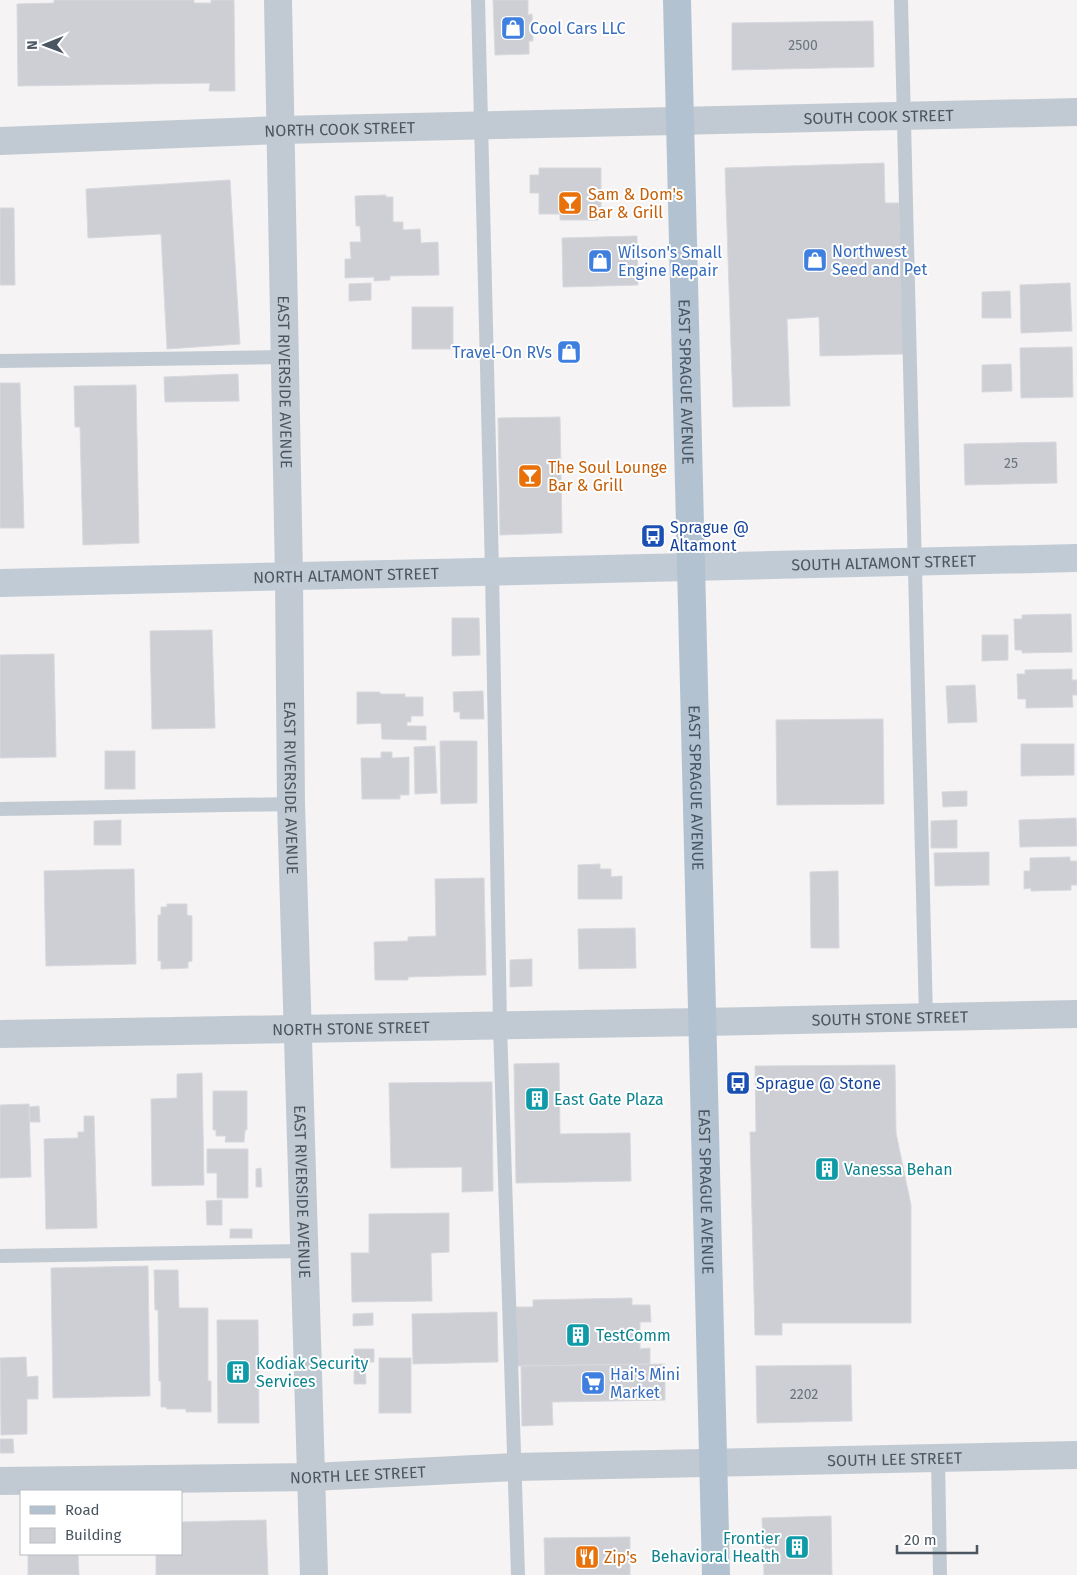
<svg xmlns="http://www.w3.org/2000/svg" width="1077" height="1575" font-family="'Fira Sans',sans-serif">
	<rect width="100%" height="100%" fill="#f5f3f3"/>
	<!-- building -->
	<g fill="#cdcfd5" stroke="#d7d9de">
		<polygon points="54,0 194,0 194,3 211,3 211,0 234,0 235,91 209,91 210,83 18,86 17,4 54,3"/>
		<polygon points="493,0 528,0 528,15 532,14 533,41 529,41 529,54 495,55"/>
		<polygon points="873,21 874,67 732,70 732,23"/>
		<polygon points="884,163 885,203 899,203 904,354 820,356 819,317 787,319 790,406 733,407 725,168"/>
		<polygon points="539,168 601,168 601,214 598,214 598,220 560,220 560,214 539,214 539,193 530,193 530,175 539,175"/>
		<polygon points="230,180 240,344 167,349 161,234 88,238 86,189"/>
		<polygon points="386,195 386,197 393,197 393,222 403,222 403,230 420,229 421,243 438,242 439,275 390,276 390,280 374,281 374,277 345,278 345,259 351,259 350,242 361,242 360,226 356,226 355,196"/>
		<polygon points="0,208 14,208 15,285 0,285"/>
		<polygon points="637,236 638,285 563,287 562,238"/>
		<polygon points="371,283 371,300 349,301 349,284"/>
		<polygon points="1070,283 1072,331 1021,333 1020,285"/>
		<polygon points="1010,291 1011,318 982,318 982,292"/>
		<rect x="412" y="307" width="41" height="42"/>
		<polygon points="1072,347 1073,397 1021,398 1020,348"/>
		<polygon points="1011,364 1012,391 982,392 982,365"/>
		<polygon points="238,374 239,401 165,402 164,377"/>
		<polygon points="0,383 20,383 24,528 0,528"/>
		<polygon points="136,385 139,543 83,545 80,427 75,427 74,386"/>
		<polygon points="560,417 562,533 500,535 498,418"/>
		<polygon points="1056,442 1057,483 965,485 964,444"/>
		<polygon points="1071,614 1072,652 1022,653 1022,650 1015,650 1014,619 1022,619 1022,615"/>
		<polygon points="452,618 479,618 480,655 452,656"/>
		<polygon points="212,630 215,728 152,729 150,631"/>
		<polygon points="982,635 1008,635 1008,660 982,661"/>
		<polygon points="54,654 56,757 0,758 0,655"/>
		<polygon points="1072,669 1072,680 1077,680 1077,695 1072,695 1073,707 1026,708 1026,699 1018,699 1017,674 1025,674 1025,670"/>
		<polygon points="975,685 977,722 948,723 946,686"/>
		<polygon points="483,691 484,719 460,719 460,712 454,712 453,692"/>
		<polygon points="357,692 380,692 380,694 405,694 405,697 423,697 423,716 411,716 411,722 407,722 407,726 426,726 426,740 382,739 381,723 357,724"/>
		<polygon points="883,719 884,804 777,805 776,720"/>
		<polygon points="440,741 477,741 477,803 441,804"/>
		<polygon points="1021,744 1074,744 1074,775 1021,776"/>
		<polygon points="435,746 437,793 415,794 414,747"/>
		<rect x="105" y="751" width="30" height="38"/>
		<polygon points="381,752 392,752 392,758 409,757 409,795 400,795 400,799 362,799 361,758 381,758"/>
		<polygon points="967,791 967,806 943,807 942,792"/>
		<polygon points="1076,818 1077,846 1020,847 1019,820"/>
		<polygon points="121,820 121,845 94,845 94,821"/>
		<polygon points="957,820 957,848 931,848 931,821"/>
		<polygon points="989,852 989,885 935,886 934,853"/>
		<polygon points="1070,857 1070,861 1077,861 1077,885 1071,885 1071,890 1031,891 1031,888 1024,889 1024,871 1030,871 1030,858"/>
		<polygon points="600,864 600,869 611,869 611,877 622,876 622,899 578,899 578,865"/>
		<polygon points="134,869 136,964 46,966 44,871"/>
		<polygon points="838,871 839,948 811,948 810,872"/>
		<polygon points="484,878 486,975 408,977 408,980 375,980 374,942 408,941 408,937 436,936 435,879"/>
		<polygon points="167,904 187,904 187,915 192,916 192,961 188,962 188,968 161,969 161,961 158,961 158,915 161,915 161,907 167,907"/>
		<polygon points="635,928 636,968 579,969 578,929"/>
		<polygon points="532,959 532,986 510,987 510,960"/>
		<polygon points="559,1063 560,1134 630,1133 631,1181 516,1183 514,1064"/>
		<polygon points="895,1065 896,1133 911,1205 911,1323 782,1323 782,1335 755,1335 750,1132 756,1132 755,1066"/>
		<polygon points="202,1073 204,1185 152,1186 151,1099 177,1098 177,1074"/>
		<polygon points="492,1082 493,1191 462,1192 462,1167 391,1168 389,1083"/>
		<polygon points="213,1091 247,1091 247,1130 245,1130 244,1142 225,1142 226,1136 216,1136 216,1130 213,1130"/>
		<polygon points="29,1104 31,1177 0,1178 0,1105"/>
		<polygon points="39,1106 40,1122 30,1122 29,1107"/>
		<polygon points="84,1116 94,1116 97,1228 46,1229 44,1139 78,1138 78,1132 84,1132"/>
		<polygon points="207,1149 248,1149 248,1198 217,1198 217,1173 207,1173"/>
		<polygon points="261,1168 262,1187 256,1187 256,1169"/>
		<polygon points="222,1200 222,1225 207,1225 206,1201"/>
		<polygon points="449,1213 449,1252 431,1253 432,1301 352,1302 351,1253 369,1253 369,1214"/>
		<rect x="230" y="1229" width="22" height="9"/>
		<polygon points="148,1266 150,1396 53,1398 51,1268"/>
		<polygon points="154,1270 178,1270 179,1308 208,1308 208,1381 211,1381 211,1412 186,1412 186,1409 167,1409 166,1407 161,1407 161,1381 159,1381 158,1310 155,1310"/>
		<polygon points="632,1298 632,1305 650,1305 651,1322 640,1322 640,1349 650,1348 650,1364 517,1366 516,1307 533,1307 533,1300"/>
		<polygon points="497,1312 498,1362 413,1364 412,1314"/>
		<polygon points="373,1313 373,1325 353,1326 353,1314"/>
		<polygon points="217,1320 258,1320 259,1423 218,1423"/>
		<polygon points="354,1349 374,1349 374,1362 365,1362 366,1384 354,1384"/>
		<polygon points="26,1357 27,1377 38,1376 38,1399 27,1399 27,1434 1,1435 0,1358"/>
		<rect x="379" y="1358" width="32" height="55"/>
		<polygon points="665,1364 665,1400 552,1402 553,1425 522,1426 521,1366"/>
		<polygon points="851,1365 852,1421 757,1423 756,1366"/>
		<polygon points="0,1439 13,1439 14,1453 0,1453"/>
		<polygon points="831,1516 832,1575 764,1575 762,1518"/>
		<polygon points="266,1520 268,1575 156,1575 156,1554 181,1554 181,1522"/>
		<polygon points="630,1537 630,1575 545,1575 544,1538"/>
		<polygon points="28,1554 78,1554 79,1575 28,1575"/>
	</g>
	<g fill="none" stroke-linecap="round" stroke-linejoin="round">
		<!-- lane -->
		<g stroke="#c1cad2" stroke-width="14">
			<polyline points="478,0 492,571 500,1026 518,1575"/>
			<polyline points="901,0 926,1017"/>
			<polyline points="0,361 285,357"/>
			<polyline points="0,809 291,804"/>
			<polyline points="0,1256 304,1251"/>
			<polyline points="938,1458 940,1575"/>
		</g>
		<!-- street -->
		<g stroke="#c1cad2" stroke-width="28">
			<path id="s1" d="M278,0L289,577L291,804L314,1575"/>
			<path id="s2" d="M0,141L281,130L1077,112"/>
			<path id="s3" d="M0,1034L702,1022L1077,1014"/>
			<path id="s4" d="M0,1481L312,1477L514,1467L1077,1455"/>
		</g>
		<!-- secondary -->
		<path stroke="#c1cbd6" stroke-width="28" id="s5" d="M0,583L1077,558"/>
		<!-- primary -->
		<path stroke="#b3c2d1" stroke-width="28" id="s6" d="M677,0L716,1575"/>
	</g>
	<!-- icons -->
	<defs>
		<symbol id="shop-square" viewBox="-11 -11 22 22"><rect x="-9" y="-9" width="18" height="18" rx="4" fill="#3f7fe0" stroke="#fff"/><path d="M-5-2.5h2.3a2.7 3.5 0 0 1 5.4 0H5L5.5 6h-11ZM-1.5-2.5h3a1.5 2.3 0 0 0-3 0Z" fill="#fff"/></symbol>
		<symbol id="bar-square" viewBox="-11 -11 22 22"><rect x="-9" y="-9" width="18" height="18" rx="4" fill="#e8710a" stroke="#fff"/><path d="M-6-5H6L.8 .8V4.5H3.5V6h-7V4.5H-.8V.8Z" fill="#fff"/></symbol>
		<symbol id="bus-square" viewBox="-11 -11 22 22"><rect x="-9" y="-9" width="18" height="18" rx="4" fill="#1a4fb4" stroke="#fff"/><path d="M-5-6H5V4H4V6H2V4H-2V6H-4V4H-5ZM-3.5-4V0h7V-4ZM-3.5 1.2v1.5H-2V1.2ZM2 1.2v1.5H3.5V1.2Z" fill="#fff"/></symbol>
		<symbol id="building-square" viewBox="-11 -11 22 22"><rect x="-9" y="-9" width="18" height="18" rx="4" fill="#0f9aa8" stroke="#fff"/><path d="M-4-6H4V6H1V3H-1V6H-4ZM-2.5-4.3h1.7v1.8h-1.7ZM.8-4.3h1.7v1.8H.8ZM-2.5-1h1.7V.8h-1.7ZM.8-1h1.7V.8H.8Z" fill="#fff"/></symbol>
		<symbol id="supermarket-square" viewBox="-11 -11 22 22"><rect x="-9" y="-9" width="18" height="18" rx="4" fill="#3f7fe0" stroke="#fff"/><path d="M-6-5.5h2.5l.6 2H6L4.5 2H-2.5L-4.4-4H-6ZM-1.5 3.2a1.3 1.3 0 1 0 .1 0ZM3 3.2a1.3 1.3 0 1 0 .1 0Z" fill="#fff"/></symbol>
		<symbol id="restaurant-square" viewBox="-11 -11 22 22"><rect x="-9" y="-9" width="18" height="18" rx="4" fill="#e8710a" stroke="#fff"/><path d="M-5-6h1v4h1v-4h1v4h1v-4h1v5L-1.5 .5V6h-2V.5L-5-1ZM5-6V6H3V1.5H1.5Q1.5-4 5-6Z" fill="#fff"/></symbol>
	</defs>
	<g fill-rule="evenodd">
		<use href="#shop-square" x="499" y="14" width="28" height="28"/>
		<use href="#bar-square" x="556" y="189" width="28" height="28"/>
		<use href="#shop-square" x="801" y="246" width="28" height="28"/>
		<use href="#shop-square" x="586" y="247" width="28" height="28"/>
		<use href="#shop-square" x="555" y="338" width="28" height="28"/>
		<use href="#bar-square" x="516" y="462" width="28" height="28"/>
		<use href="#bus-square" x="639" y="522" width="28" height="28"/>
		<use href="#bus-square" x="724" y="1069" width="28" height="28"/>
		<use href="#building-square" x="523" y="1085" width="28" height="28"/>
		<use href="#building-square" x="813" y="1155" width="28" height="28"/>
		<use href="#building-square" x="564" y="1321" width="28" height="28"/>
		<use href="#building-square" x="224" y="1358" width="28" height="28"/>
		<use href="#supermarket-square" x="579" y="1369" width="28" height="28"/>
		<use href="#building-square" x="783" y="1533" width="28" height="28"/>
		<use href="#restaurant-square" x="573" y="1543" width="28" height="28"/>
	</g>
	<g text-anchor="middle" stroke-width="4" stroke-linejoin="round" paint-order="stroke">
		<!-- number labels -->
		<g font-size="14" fill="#6b747e">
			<text x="803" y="50">2500</text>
			<text x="1011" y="468">25</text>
			<text x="804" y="1399">2202</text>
		</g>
		<!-- shop labels -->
		<g font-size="16" fill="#366cbe" stroke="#fff" text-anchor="start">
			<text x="530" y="34">Cool Cars LLC</text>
			<text x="832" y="257">Northwest<tspan x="832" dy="18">Seed and Pet</tspan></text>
			<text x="618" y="258">Wilson's Small<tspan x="618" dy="18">Engine Repair</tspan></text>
			<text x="552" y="358" text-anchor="end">Travel-On RVs</text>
			<text x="610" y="1380">Hai's Mini<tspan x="610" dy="18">Market</tspan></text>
		</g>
		<!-- street labels -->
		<g font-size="16" fill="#4a5661" stroke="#fff">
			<text dy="6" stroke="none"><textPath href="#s2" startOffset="879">SOUTH COOK STREET</textPath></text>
			<text dy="6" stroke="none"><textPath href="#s2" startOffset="340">NORTH COOK STREET</textPath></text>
			<text dy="6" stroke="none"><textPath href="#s1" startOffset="382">EAST RIVERSIDE AVENUE</textPath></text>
			<text dy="6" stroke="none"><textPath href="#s6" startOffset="382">EAST SPRAGUE AVENUE</textPath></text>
			<text dy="6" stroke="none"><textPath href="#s5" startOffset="884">SOUTH ALTAMONT STREET</textPath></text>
			<text dy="6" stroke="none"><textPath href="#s5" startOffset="346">NORTH ALTAMONT STREET</textPath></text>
			<text dy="6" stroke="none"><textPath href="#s1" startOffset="788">EAST RIVERSIDE AVENUE</textPath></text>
			<text dy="6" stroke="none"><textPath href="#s6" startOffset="788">EAST SPRAGUE AVENUE</textPath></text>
			<text dy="6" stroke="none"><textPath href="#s3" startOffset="890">SOUTH STONE STREET</textPath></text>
			<text dy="6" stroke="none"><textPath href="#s3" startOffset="351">NORTH STONE STREET</textPath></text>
			<text dy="6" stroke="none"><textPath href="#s1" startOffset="1192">EAST RIVERSIDE AVENUE</textPath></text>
			<text dy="6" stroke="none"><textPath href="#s6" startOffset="1192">EAST SPRAGUE AVENUE</textPath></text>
			<text dy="6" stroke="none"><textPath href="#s4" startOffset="895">SOUTH LEE STREET</textPath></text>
			<text dy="6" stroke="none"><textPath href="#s4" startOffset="358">NORTH LEE STREET</textPath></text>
		</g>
		<!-- food labels -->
		<g font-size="16" fill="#c56008" stroke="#fff" text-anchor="start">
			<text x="588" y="200">Sam &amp; Dom's<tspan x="588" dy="18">Bar &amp; Grill</tspan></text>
			<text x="548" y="473">The Soul Lounge<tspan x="548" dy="18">Bar &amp; Grill</tspan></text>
			<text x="604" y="1563">Zip's</text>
		</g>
		<!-- transit labels -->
		<g font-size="16" fill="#164399" stroke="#fff" text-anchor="start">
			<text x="670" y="533">Sprague @<tspan x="670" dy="18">Altamont</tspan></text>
			<text x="756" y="1089">Sprague @ Stone</text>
		</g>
		<!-- culture labels -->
		<g font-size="16" fill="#0d838f" stroke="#fff" text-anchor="start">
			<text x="554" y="1105">East Gate Plaza</text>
			<text x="844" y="1175">Vanessa Behan</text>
			<text x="596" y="1341">TestComm</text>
			<text x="256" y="1369">Kodiak Security<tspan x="256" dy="18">Services</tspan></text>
			<text x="780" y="1544" text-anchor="end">Frontier<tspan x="780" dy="18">Behavioral Health</tspan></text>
		</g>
	</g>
	<!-- legend -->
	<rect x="20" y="1490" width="162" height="65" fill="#ffffff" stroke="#b7bbc0"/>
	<rect x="30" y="1506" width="25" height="8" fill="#b3c2d1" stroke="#b7bbc0"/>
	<text x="65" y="1515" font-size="15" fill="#4a5661">Road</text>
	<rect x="30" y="1528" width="25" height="15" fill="#cdcfd5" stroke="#b7bbc0"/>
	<text x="65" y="1540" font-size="15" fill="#4a5661">Building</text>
	<!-- north arrow -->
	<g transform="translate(45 45) rotate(269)" stroke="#ffffff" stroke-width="4" paint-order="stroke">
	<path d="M0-4L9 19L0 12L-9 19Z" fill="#4a5661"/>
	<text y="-8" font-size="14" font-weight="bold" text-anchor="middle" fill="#4a5661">N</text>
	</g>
	<!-- scale -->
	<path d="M897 1545v8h80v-8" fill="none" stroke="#4a5661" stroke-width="2.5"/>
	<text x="904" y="1545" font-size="15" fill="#4a5661" stroke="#ffffff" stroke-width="4" paint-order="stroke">20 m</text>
</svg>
